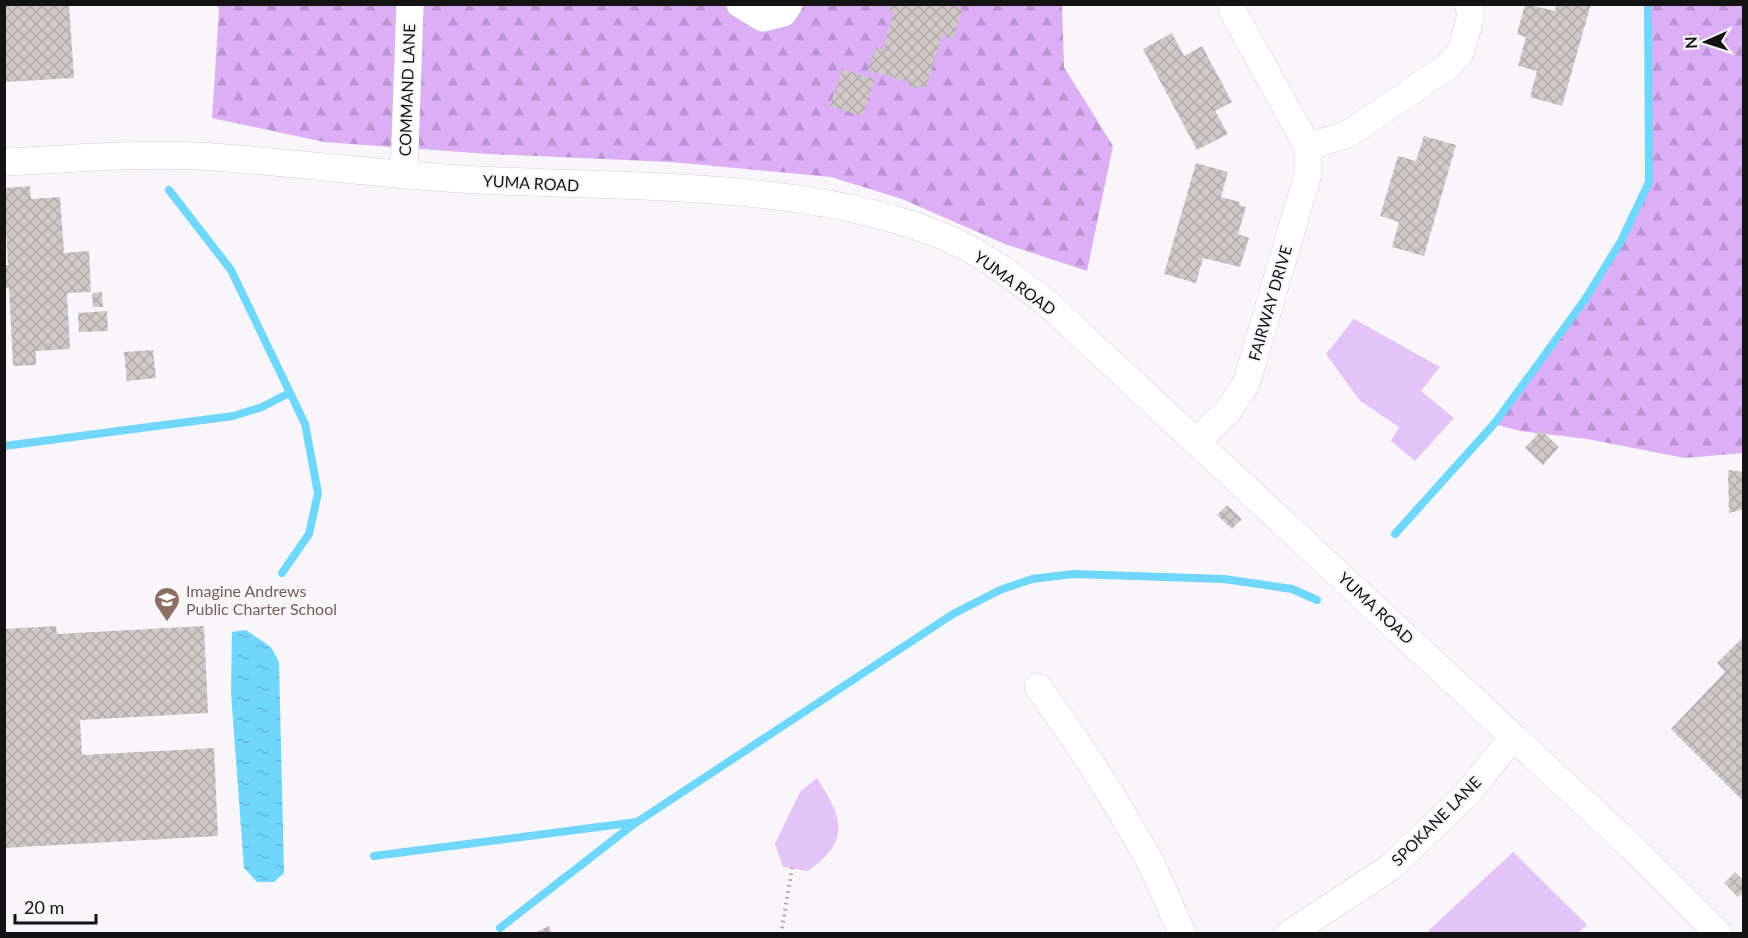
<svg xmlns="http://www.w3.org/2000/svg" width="1748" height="938" font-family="Lato,sans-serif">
	<defs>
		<pattern id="forest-firs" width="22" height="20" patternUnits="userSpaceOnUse" patternTransform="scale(1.5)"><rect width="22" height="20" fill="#dbaef6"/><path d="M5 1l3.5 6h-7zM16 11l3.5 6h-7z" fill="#bb95d2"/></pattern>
		<pattern id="water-ripples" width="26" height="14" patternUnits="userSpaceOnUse" patternTransform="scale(1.5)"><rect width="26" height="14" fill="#6fd7fc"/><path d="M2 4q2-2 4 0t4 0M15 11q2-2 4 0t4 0" fill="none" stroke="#5fb8d7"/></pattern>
		<pattern id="building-cross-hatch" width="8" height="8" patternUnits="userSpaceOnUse" patternTransform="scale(1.5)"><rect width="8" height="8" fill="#cec8c7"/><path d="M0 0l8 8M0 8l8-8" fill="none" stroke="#b0abaa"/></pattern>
	</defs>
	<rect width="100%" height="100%" fill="#f9f6fb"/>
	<!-- forest -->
	<g fill="url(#forest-firs)">
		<polygon points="1062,4 1064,67 1113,146 1087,271 1005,244 902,199 831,177 671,162 489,154 324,142 212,118 219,11 217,5"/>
		<polygon points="1648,5 1743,5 1743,453 1685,458 1587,439 1520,431 1494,424 1586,298 1621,241 1649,182"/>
	</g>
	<!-- park -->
	<g fill="#e4c4f8">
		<polygon points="1354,319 1440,367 1421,391 1454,418 1415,461 1391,441 1399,427 1360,401 1326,354"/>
		<path d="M817,778C842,817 852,840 808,871L783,867L775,844L800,792Z"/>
		<polygon points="1513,852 1587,925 1578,933 1430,933 1428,931"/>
	</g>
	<!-- water -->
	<polygon fill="url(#water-ripples)" points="246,630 271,647 279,662 284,873 274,882 257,882 244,868 231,693 232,632"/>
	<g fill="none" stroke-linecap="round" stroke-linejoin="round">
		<!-- stream -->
		<g stroke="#6fd7fc" stroke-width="8">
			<polyline points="169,190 231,270 305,424 318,493 309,534 282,573"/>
			<polyline points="4,446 233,416 262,407 289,393"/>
			<polyline points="1395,534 1494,424 1533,371 1586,298 1621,241 1649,182 1648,4"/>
			<polyline points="374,856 637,822 953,614 1000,590 1032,579 1073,574 1224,579 1292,589 1317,600"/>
			<polyline points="500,928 635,823"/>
		</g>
	</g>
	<!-- building -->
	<g fill="url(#building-cross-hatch)">
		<polygon points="5,4 69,4 74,78 5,82"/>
		<polygon points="891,4 947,4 962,9 953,39 942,35 926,88 917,86 916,89 910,87 911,83 868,70 876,47 883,49 894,12 889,11"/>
		<polygon points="1525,4 1555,11 1556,4 1591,4 1562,106 1530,97 1537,71 1518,66 1526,37 1517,34"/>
		<polygon points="1172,33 1184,56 1202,46 1232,102 1215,111 1228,134 1197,150 1143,49"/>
		<polygon points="842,69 875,79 862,116 830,106"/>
		<polygon points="1424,136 1456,145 1424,256 1392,247 1399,222 1380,216 1398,156 1416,161"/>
		<polygon points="1196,163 1228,172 1221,197 1240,202 1239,205 1246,207 1238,234 1249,238 1240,267 1203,258 1196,283 1164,274"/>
		<polygon points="30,186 31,199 60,197 64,253 89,251 91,292 67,293 70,349 36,351 36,365 13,366 9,288 4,288 4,265 8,265 4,188"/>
		<polygon points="102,292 103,307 93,307 92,293"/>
		<polygon points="107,311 108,331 79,332 78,313"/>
		<polygon points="153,350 156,378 127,381 124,352"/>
		<polygon points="1541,430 1559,447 1543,465 1525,448"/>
		<polygon points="1728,470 1744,472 1744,509 1729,513"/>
		<polygon points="1227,505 1242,519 1232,529 1217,515"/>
		<polygon points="56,626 57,634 204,626 208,713 80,720 82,755 214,748 218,836 4,848 4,629"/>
		<polygon points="1744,636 1744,802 1671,729 1725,672 1717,663"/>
		<polygon points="1735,872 1744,881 1744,891 1738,897 1724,883"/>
		<polygon points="549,926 552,934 532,934"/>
	</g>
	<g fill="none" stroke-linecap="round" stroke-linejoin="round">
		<defs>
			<g id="minor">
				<polyline points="740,4 763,18 783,13 789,4"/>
				<polyline points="1232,4 1232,10 1308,147 1348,134 1447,67 1461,51 1471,15 1468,4"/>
				<path d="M4,162C74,159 145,152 214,157C297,163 378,174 461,179C615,189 825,177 964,246C995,262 1021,283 1048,304L1635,850L1719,934"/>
				<polyline points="404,175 410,4"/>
				<polyline points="1197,441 1228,411 1246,384 1308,174 1308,147"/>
				<path d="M1038,687C1078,742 1115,798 1148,858C1161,882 1170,909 1183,934"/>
				<polyline points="1289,934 1391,867 1466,795 1513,737"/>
			</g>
		</defs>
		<!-- minor casing -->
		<use href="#minor" stroke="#d2cfd4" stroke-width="28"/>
		<!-- path -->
		<polyline stroke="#a5a3a7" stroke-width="4" stroke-dasharray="1.5 4.5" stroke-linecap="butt" points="781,934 792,868"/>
		<!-- minor -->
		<use href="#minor" stroke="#fff" stroke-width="27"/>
	</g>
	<!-- icons -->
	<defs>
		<symbol id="school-pin" viewBox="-11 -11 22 30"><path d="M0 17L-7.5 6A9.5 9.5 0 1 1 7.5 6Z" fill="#8d6e63" stroke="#f9f6fb"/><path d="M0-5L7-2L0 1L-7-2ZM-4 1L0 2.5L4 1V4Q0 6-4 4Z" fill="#fff"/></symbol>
	</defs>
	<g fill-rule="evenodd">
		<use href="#school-pin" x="152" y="585" width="30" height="40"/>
	</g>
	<g text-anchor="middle" stroke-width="4.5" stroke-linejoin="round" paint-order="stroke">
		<!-- street labels -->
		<g font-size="16" fill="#141314" stroke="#f9f6fb">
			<text transform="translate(407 90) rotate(-88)" y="6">COMMAND LANE</text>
			<text transform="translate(531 183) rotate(3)" y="6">YUMA ROAD</text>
			<text transform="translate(1015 283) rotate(36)" y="6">YUMA ROAD</text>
			<text transform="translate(1270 303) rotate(-74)" y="6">FAIRWAY DRIVE</text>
			<text transform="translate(1376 608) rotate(43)" y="6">YUMA ROAD</text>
			<text transform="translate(1436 821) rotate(-45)" y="6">SPOKANE LANE</text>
		</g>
		<!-- education labels -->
		<g font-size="16" fill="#785e54" stroke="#f9f6fb" text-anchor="start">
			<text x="186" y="597">Imagine Andrews<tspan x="186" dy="18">Public Charter School</tspan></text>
		</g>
	</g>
	<!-- border -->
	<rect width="1748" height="938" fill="none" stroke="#141314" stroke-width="12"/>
	<!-- north arrow -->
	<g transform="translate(1706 42) rotate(267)" stroke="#f9f6fb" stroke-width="4.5" paint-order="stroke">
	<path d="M0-4.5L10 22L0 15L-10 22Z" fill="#141314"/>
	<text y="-9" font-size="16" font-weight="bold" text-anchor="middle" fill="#141314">N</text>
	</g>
	<!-- scale -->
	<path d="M15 914v9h81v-9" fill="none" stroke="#141314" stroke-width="3"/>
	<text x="24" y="914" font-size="18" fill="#141314" stroke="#f9f6fb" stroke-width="4.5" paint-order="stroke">20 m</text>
</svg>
